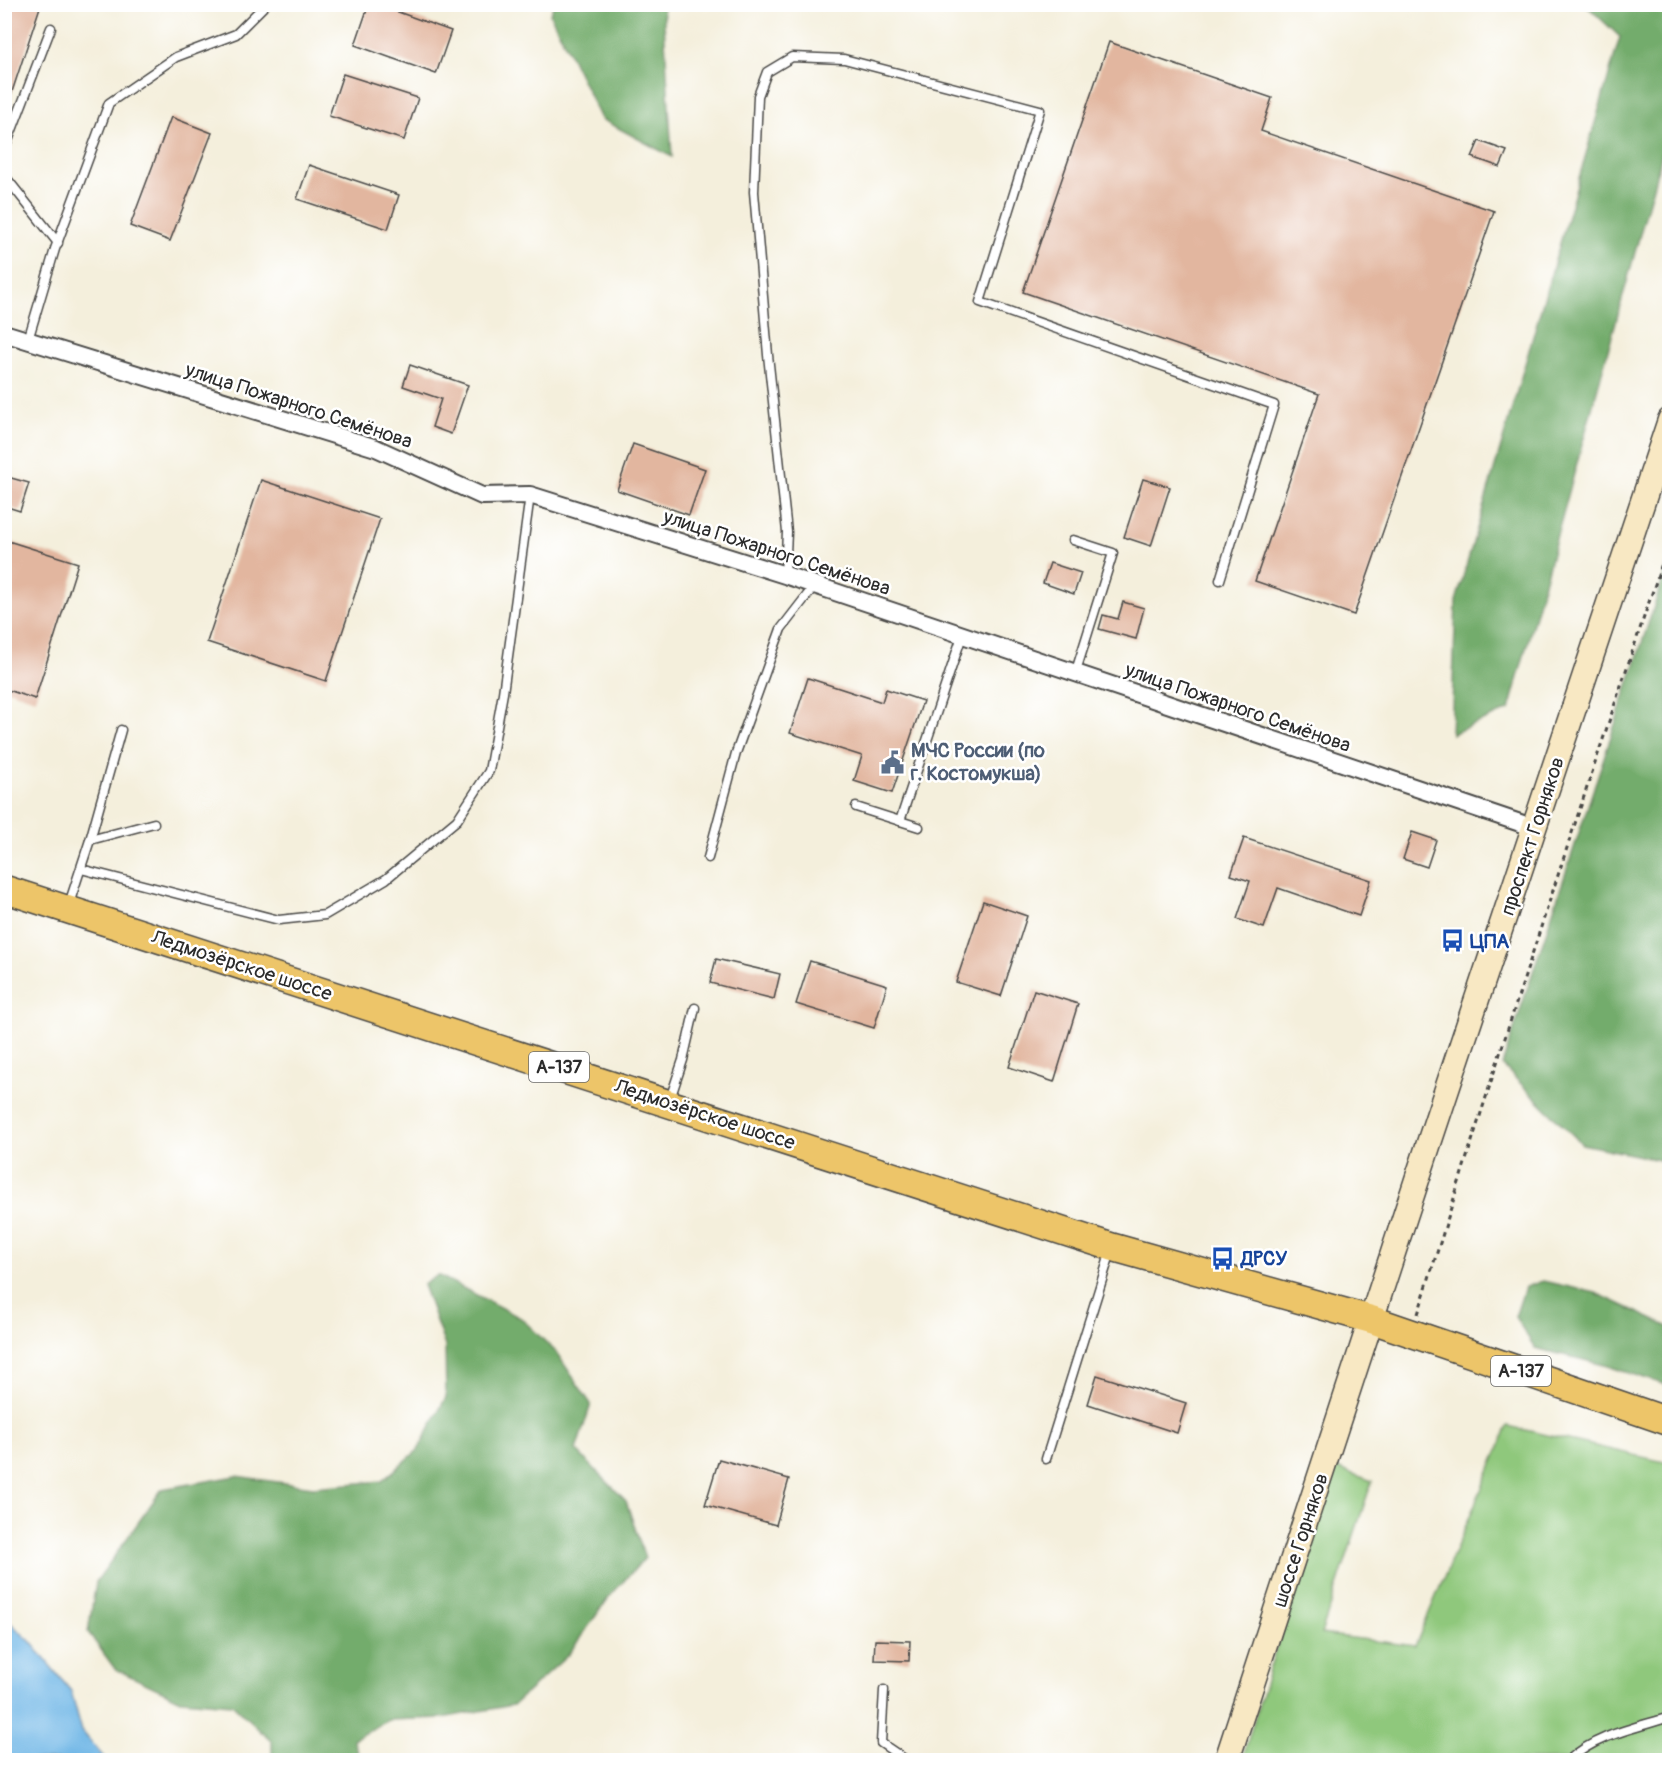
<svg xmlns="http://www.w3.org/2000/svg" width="1674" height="1765" font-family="Pangolin,sans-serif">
	<rect width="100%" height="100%" fill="#fff"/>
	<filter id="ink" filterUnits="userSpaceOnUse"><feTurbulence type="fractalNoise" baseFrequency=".0167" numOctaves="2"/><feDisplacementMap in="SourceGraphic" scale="12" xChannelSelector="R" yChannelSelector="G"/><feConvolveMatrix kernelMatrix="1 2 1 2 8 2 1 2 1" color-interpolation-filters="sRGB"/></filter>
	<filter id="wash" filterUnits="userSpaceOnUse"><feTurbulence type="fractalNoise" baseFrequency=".008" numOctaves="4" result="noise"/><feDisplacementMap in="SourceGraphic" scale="24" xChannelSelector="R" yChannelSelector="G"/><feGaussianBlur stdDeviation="1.35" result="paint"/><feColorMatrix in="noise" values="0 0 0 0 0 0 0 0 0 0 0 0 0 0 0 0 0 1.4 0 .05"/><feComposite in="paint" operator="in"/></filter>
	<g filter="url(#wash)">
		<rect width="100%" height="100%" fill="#f4efdc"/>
		<!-- green -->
		<polygon fill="#8fc87c" stroke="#5d7a54" stroke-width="1.5" points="1508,1426 1669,1463 1669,1760 1242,1760 1331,1466 1372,1481 1321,1634 1415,1646"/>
		<!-- forest -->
		<g fill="#73ac6c" stroke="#4f6c4c" stroke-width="1.5">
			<polygon points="554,4 663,5 672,157 601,119 550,14"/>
			<polygon points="1586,5 1669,5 1669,129 1509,710 1451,734 1456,601 1620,37"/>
			<polygon points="1669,561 1670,1162 1669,1162 1582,1144 1502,1065"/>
			<polygon points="438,1275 521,1318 556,1352 591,1404 576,1450 626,1501 645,1558 610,1596 568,1655 513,1705 442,1718 389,1720 353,1739 360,1760 272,1760 272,1742 232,1704 181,1700 115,1669 88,1632 96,1582 162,1489 236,1476 313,1487 382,1481 418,1450 446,1397 445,1346 423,1285"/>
			<polygon points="1543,1281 1596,1293 1669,1327 1669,1386 1604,1365 1535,1348 1515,1317 1525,1287"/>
		</g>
		<!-- water -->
		<polygon fill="#6eb6e6" stroke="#4c7088" stroke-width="1.5" points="5,1618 30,1641 71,1691 82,1731 106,1760 5,1760"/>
		<g id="blocks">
			<!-- building -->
			<g fill="#e2b69f">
				<polygon points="4,4 41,4 5,113 4,113"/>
				<polygon points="369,4 376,4 451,31 436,74 355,45"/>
				<polygon points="1109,42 1272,98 1261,131 1494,211 1354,615 1255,581 1319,394 1023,292"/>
				<polygon points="343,74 418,98 404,140 329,116"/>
				<polygon points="171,117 212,133 170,241 130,226"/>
				<polygon points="1479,141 1507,151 1500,167 1472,157"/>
				<polygon points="309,165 399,195 388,229 297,199"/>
				<polygon points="410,365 468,385 451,434 432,427 441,399 403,386"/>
				<polygon points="633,444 705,469 689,515 617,490"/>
				<polygon points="4,476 29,483 20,511 4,506"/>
				<polygon points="1143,479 1170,487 1151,546 1124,537"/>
				<polygon points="261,480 380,519 326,681 207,642"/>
				<polygon points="5,540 78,563 35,699 5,689"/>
				<polygon points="1050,563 1081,573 1074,594 1043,583"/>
				<polygon points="1123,602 1144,608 1136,639 1099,629 1103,615 1118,619"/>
				<polygon points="808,678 882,702 886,689 923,701 892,793 854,781 862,756 790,733"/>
				<polygon points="1412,832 1436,840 1427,867 1403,859"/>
				<polygon points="1244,838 1371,880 1359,916 1278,888 1264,928 1237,919 1250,881 1231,875"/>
				<polygon points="983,901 1027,916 1001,996 956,982"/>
				<polygon points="716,959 780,974 774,999 710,983"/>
				<polygon points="810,961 887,985 874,1028 796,1004"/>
				<polygon points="1034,990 1078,1004 1054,1082 1009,1067"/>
				<polygon points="1097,1375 1186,1403 1177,1433 1088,1404"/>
				<polygon points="719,1459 789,1479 776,1525 705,1505"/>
				<polygon points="875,1640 910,1641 909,1661 874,1660"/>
			</g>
		</g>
	</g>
	<g filter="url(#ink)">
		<use href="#blocks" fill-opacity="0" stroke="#494846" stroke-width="1.5"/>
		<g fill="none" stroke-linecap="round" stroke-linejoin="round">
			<defs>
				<g id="service">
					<polyline points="4,151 51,28"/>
					<polyline points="4,175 58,243"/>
					<polyline points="28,340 55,249 109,103 176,57 236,34 266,4"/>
					<polyline points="1073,540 1113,553 1075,674"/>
					<polyline points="785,575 787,532 768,355 754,192 758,96 767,72 792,57 844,59 1040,110 980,302 1274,405 1220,580"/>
					<polyline points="856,807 900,821"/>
					<polyline points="919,827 900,821 962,636"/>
					<polyline points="90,840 154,823"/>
					<polyline points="708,858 736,753 781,629 815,585"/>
					<polyline points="81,869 279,920 325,915 386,879 457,820 489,771 503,693 530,495"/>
					<polyline points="68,907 90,840 121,730"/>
					<polyline points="670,1099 683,1060 695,1008"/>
					<polyline points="1046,1459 1111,1251"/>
					<polyline points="884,1690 881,1743 906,1760"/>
					<path d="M1569,1760C1596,1735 1635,1728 1670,1717"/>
				</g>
				<polyline id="minor" points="4,333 376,448 482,496 530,495 785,575 1535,828"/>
				<polyline id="secondary" points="1227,1760 1429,1143 1670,420"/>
				<polyline id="primary" points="4,889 1112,1247 1373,1320 1670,1422"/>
			</defs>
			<!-- service casing -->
			<use href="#service" stroke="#494846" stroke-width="11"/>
			<!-- minor casing -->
			<use href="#minor" stroke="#494846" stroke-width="20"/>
			<!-- secondary casing -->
			<use href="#secondary" stroke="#494846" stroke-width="27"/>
			<!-- primary casing -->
			<use href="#primary" stroke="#494846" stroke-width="30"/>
			<!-- path -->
			<path stroke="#494846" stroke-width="3" stroke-dasharray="4.5 4.5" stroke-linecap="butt" d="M1418,1314C1498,1054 1583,797 1670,540"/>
			<!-- service -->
			<use href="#service" stroke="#fff" stroke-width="8"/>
			<!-- minor -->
			<use href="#minor" stroke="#fff" stroke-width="16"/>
			<!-- secondary -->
			<use href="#secondary" stroke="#f8e8c3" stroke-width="24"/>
			<!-- primary -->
			<use href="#primary" stroke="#edc569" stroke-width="27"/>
		</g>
	</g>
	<!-- icons -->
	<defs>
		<symbol id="civic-bare" viewBox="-9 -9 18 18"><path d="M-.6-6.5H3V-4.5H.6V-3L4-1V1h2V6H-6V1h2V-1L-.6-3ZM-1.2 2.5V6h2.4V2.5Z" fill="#5c6f8a" stroke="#fff" stroke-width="2.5" paint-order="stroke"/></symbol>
		<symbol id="bus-bare" viewBox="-9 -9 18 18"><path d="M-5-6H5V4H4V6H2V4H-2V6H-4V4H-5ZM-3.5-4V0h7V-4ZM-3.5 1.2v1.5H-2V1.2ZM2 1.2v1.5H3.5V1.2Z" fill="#1a4fb4" stroke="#fff" stroke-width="2.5" paint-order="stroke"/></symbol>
	</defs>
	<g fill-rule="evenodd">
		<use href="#civic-bare" x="876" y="746" width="33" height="33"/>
		<use href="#bus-bare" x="1436" y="924" width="33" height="33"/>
		<use href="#bus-bare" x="1206" y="1242" width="33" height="33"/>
	</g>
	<g text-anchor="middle" stroke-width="5" stroke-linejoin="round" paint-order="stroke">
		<!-- shield labels -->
		<g fill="#fff" stroke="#6b6b6b" stroke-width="1.5">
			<rect x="529" y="1052" width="60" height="30" rx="4.5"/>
			<rect x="1491" y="1356" width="60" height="30" rx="4.5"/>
		</g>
		<g font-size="18" font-weight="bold" fill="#2b2b2b">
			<text x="559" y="1073">А-137</text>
			<text x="1521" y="1377">А-137</text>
		</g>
		<!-- street labels -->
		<g font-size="20" fill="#2b2b2b" stroke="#fff">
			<text transform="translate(299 405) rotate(18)" y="7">улица Пожарного Семёнова</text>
			<text transform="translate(777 552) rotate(18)" y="7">улица Пожарного Семёнова</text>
			<text transform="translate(1238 707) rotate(19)" y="7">улица Пожарного Семёнова</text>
			<text transform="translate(1532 836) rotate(-72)" y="7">проспект Горняков</text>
			<text transform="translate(242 965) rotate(18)" y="7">Ледмозёрское шоссе</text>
			<text transform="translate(705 1114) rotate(18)" y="7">Ледмозёрское шоссе</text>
			<text transform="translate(1300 1540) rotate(-72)" y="7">шоссе Горняков</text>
		</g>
		<!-- service labels -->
		<g font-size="20" font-weight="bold" fill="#4e5e75" stroke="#fff" text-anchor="start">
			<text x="911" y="757">МЧС России (по<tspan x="911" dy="23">г. Костомукша)</tspan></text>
		</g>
		<!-- transit labels -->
		<g font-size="20" font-weight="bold" fill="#164399" stroke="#fff" text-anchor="start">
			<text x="1470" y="948">ЦПА</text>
			<text x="1241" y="1265">ДРСУ</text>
		</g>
	</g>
	<!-- margin -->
	<rect width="1674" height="1765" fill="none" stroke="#fff" stroke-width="24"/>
</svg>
